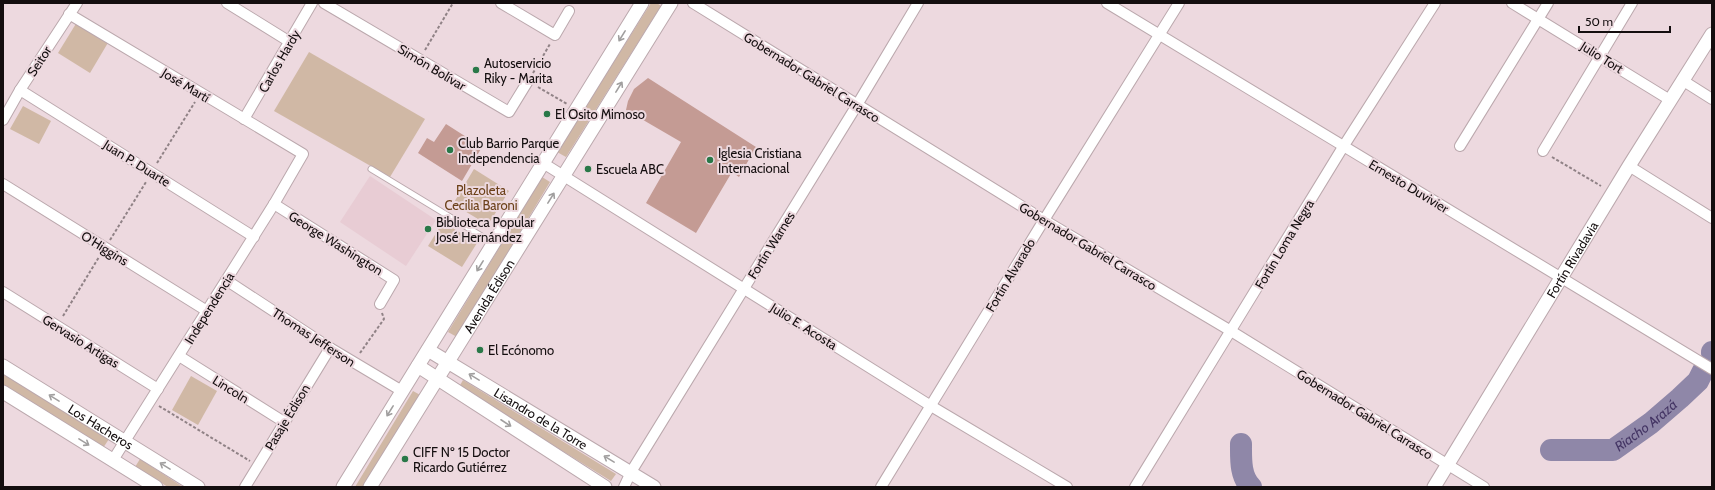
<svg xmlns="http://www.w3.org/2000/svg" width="1715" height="490" font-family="Cabin,sans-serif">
	<rect width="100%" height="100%" fill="#edd9df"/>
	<!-- built -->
	<polygon fill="#e8ccd4" points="370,176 436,220 406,266 340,222"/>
	<!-- green -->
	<g fill="#d0b8a5">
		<polygon points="651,3 657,3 661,6 566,157 557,152"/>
		<polygon points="77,22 109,41 90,73 58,53"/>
		<polygon points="309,52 425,119 390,177 274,111"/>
		<polygon points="23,106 51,121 39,144 10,129"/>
		<polygon points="474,169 509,191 488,225 453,204"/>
		<polygon points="542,177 550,182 457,337 448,332"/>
		<polygon points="443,222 477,243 462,267 428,246"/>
		<polygon points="3,374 109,439 101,451 3,387"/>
		<polygon points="191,376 217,391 198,425 172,410"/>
		<polygon points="463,380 616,474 611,481 459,387"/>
		<polygon points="413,391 422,396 365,487 355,487"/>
		<polygon points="140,459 183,487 168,487 135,467"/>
	</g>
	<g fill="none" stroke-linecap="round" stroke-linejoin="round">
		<!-- river -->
		<g stroke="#8f87a8" stroke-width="22">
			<polyline points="1712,353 1712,352"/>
			<path d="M1241,444C1241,459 1240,476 1251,487"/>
			<path id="s1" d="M1551,450H1613L1651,423L1680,398L1698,381L1703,371"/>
		</g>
	</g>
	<!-- building -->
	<g fill="#c49b94">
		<polygon points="648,78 756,147 739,177 732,172 696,233 646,203 681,142 626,110 628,101 634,89"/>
		<polygon points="446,124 482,147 462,181 418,153 427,138 434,142"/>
	</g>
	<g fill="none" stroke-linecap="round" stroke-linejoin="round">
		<defs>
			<polyline id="lane" points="371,169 493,243"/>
			<g id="street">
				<polyline points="227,3 290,42"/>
				<polyline points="324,3 509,112 528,81"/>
				<polyline points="501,3 555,35 569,11"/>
				<polyline points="693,3 1044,220 1231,331 1484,487"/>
				<polyline points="1107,3 1712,369"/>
				<polyline points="1512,3 1670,100"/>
				<polyline points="69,14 303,154 274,204 113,460"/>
				<polyline points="1682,80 1712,99"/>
				<polyline points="20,90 254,237"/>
				<polyline points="244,119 312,3"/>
				<polyline points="3,120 20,90 77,3"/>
				<polyline points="1460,146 1548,3"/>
				<polyline points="1543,151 1632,3"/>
				<polyline points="543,163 931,406 1067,487"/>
				<polyline points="1629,166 1712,218"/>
				<polyline points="3,184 207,311"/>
				<polyline points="274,204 394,280 380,304"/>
				<polyline points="226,280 330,348 402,391"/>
				<polyline points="3,292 158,389"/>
				<polyline points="179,356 284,422"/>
				<polyline points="245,487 330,348"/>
				<polyline points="624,487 631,472 857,105 918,3"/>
				<polyline points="881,487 1044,220 1179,3"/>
				<polyline points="1135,487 1343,147 1435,3"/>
			</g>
			<g id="secondary">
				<path id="s2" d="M428,350L654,487"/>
				<path id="s3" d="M3,366L198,487"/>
				<polyline points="418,366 605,487"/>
				<polyline points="3,392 156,487"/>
				<polyline points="343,487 642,3"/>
				<path id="s4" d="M370,487L671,3"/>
				<path id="s5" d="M1434,487L1629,166L1712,34"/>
			</g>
		</defs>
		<!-- lane casing -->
		<use href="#lane" stroke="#bba8ad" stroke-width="7"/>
		<!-- street casing -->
		<use href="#street" stroke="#bba8ad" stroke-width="12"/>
		<!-- secondary casing -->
		<use href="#secondary" stroke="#bba8ad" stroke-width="15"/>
		<!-- path -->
		<g stroke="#908286" stroke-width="2" stroke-dasharray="3 2" stroke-linecap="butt">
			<polyline points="425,50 453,3"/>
			<polyline points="533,73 550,44"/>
			<polyline points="538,87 567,104"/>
			<polyline points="1552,157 1601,186"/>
			<polyline points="157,163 195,102"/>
			<polyline points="110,240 146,182"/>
			<polyline points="63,316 99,257"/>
			<polyline points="360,353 384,319 382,313"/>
			<polyline points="159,406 250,461"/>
		</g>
		<!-- lane -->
		<use href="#lane" stroke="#fff" stroke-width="5"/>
		<!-- street -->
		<use href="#street" stroke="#fff" stroke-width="10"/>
		<!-- secondary -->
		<use href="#secondary" stroke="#fff" stroke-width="13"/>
	</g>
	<!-- one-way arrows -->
	<defs><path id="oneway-shaft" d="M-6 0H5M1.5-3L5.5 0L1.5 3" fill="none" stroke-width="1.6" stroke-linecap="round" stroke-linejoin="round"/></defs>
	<g stroke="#a19f9f">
		<use href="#oneway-shaft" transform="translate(622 36) rotate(122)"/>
		<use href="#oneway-shaft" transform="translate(619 87) rotate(-58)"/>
		<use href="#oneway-shaft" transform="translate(551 198) rotate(-58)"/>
		<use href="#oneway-shaft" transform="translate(480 266) rotate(122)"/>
		<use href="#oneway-shaft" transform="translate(474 377) rotate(-149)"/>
		<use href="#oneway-shaft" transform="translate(54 398) rotate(-148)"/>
		<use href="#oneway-shaft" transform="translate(390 411) rotate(122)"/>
		<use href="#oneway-shaft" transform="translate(506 423) rotate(33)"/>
		<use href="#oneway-shaft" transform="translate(84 442) rotate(32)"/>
		<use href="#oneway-shaft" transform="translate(609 459) rotate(-149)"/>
		<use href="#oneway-shaft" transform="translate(165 466) rotate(-148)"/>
	</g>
	<!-- markers -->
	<g fill="#297848" stroke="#edd9df" stroke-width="1.5">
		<circle cx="476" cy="70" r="4"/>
		<circle cx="547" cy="114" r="4"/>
		<circle cx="450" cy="150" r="4"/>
		<circle cx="710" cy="160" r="4"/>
		<circle cx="588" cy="169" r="4"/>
		<circle cx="428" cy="229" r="4"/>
		<circle cx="480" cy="350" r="4"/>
		<circle cx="405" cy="459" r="4"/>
	</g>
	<g text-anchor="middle" stroke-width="4" stroke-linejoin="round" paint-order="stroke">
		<!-- street labels -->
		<g font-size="13" fill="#140e0f" stroke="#edd9df">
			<text transform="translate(1602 57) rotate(32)" y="5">Julio Tort</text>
			<text transform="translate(39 61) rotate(-57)" y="5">Seitor</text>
			<text transform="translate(279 61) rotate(-60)" y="5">Carlos Hardy</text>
			<text transform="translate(432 67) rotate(31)" y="5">Simón Bolívar</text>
			<text transform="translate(812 77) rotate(32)" y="5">Gobernador Gabriel Carrasco</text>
			<text transform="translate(186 85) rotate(31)" y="5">José Martí</text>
			<text transform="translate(137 163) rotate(32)" y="5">Juan P. Duarte</text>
			<text transform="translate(1409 186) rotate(31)" y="5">Ernesto Duvivier</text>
			<text transform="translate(336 243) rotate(32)" y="5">George Washington</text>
			<text transform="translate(1284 244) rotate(-59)" y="5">Fortín Loma Negra</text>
			<text transform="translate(771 245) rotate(-58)" y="5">Fortín Warnes</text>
			<text transform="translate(1088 246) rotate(31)" y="5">Gobernador Gabriel Carrasco</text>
			<text transform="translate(105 248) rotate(32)" y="5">O'Higgins</text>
			<text dy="5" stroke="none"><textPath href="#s5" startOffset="266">Fortín Rivadavia</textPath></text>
			<text transform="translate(1010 275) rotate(-59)" y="5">Fortín Alvarado</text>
			<text dy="5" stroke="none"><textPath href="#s4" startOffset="225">Avenida Édison</textPath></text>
			<text transform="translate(209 308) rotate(-58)" y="5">Independencia</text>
			<text transform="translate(804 326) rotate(32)" y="5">Julio E. Acosta</text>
			<text transform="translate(314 337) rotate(33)" y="5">Thomas Jefferson</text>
			<text transform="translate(81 341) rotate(32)" y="5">Gervasio Artigas</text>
			<text transform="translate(231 389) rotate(32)" y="5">Lincoln</text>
			<text transform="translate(1365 414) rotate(32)" y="5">Gobernador Gabriel Carrasco</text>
			<text transform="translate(287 417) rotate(-59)" y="5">Pasaje Édison</text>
			<text dy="5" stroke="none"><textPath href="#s2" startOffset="132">Lisandro de la Torre</textPath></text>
			<text dy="5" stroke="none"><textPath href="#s3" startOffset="115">Los Hacheros</textPath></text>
		</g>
		<!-- poi labels -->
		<g font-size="13" fill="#140e0f" stroke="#edd9df" text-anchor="start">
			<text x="484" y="68">Autoservicio<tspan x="484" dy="15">Riky - Marita</tspan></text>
			<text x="555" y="119">El Osito Mimoso</text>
			<text x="458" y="148">Club Barrio Parque<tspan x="458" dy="15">Independencia</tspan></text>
			<text x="718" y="158">Iglesia Cristiana<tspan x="718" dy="15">Internacional</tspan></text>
			<text x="596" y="174">Escuela ABC</text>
			<text x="436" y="227">Biblioteca Popular<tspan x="436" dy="15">José Hernández</tspan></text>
			<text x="488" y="355">El Ecónomo</text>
			<text x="413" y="457">CIFF Nº 15 Doctor<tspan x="413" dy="15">Ricardo Gutiérrez</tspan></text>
		</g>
		<!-- park labels -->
		<g font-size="13" fill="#6b4018" stroke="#edd9df">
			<text x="481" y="195">Plazoleta<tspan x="481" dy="15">Cecilia Baroni</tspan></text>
		</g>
		<!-- water labels -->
		<g font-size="14" font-style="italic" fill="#443564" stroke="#edd9df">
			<text dy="5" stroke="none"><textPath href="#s1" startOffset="103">Riacho Arazá</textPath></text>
		</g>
	</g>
	<!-- border -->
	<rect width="1715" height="490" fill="none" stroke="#140e0f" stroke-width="8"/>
	<!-- scale -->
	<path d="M1579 26v6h91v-6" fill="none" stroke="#140e0f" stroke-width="2"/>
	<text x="1585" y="26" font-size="12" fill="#140e0f" stroke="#edd9df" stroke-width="3" paint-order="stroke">50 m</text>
</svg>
